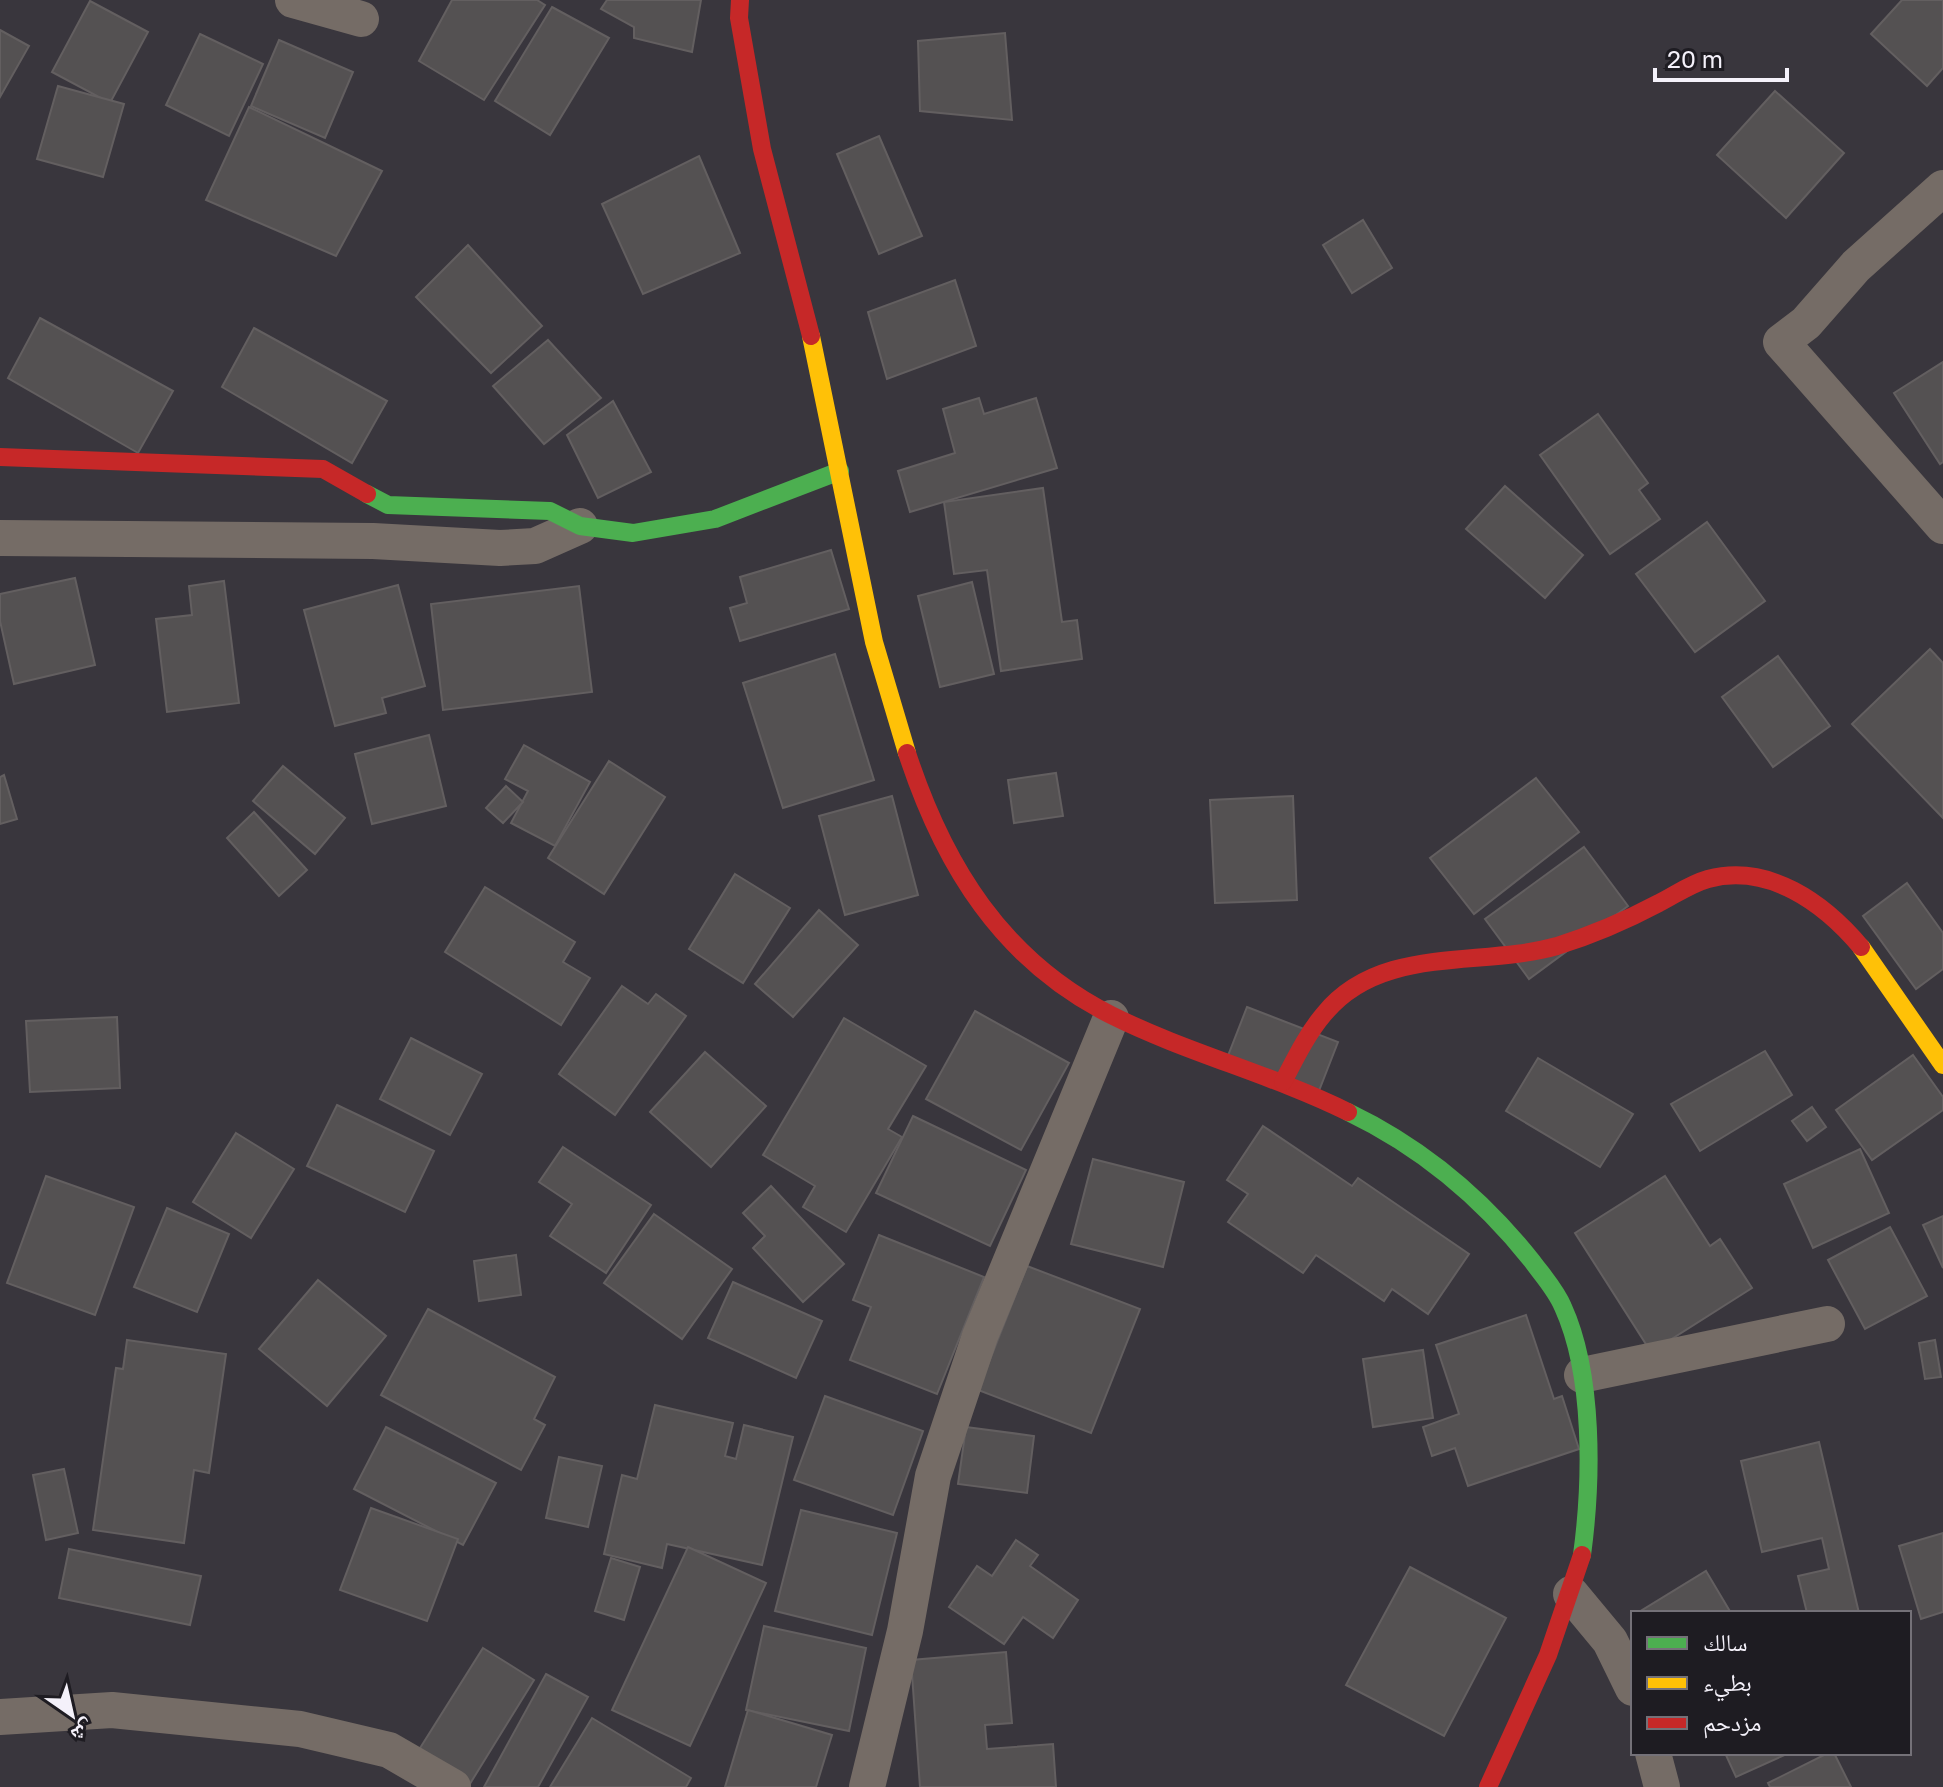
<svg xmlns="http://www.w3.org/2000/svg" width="1943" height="1787" font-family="'Golos Text','Noto Naskh Arabic',sans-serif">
	<rect width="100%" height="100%" fill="#39363d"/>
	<!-- building -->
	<g fill="#545152" stroke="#635f60" stroke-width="2">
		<polygon points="452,0 537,0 545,5 484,100 419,61"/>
		<polygon points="607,0 701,0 692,52 634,38 634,27 601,9"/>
		<polygon points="1902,0 1943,0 1943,68 1927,86 1871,34"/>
		<polygon points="90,1 148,32 110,103 52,72"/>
		<polygon points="552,7 609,38 550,135 495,101"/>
		<polygon points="0,30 29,46 0,97"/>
		<polygon points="1005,33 1012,120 920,111 918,41"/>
		<polygon points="200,34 263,64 229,136 166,105"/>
		<polygon points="279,40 353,72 325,138 251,106"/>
		<polygon points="58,86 124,104 103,177 37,159"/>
		<polygon points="1775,91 1844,153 1786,218 1717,155"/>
		<polygon points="249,107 382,171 336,256 206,200"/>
		<polygon points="879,136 922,236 879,254 837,154"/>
		<polygon points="699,156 740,253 643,294 602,204"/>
		<polygon points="1363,220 1392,268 1352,293 1323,245"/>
		<polygon points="468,245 542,326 491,373 416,297"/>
		<polygon points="955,280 976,346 887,379 868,312"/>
		<polygon points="40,318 173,391 138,453 8,378"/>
		<polygon points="254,328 387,401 352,463 222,387"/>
		<polygon points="548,340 601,398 544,444 493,386"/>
		<polygon points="1943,362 1943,462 1940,464 1894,393"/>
		<polygon points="979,398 984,414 1036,398 1057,468 910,512 898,471 955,453 943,409"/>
		<polygon points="613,401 651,472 598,498 567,435"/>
		<polygon points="1598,414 1648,483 1639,490 1660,519 1610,554 1540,455"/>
		<polygon points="1505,486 1583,555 1545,598 1466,529"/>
		<polygon points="1043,488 1062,622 1077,620 1082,659 1001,671 987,570 954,574 944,502"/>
		<polygon points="1707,522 1765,601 1695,652 1636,574"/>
		<polygon points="831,550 849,609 740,641 730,608 747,603 740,577"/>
		<polygon points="75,578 95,665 14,684 0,621 0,594"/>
		<polygon points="224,581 239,703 167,712 156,619 192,615 189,586"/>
		<polygon points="972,582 994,674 940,687 918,596"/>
		<polygon points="398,585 425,686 382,698 386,713 335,726 304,610"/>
		<polygon points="579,586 592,692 443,710 431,604"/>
		<polygon points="1930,649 1943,663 1943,818 1852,724"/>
		<polygon points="835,654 874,780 783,808 743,683"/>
		<polygon points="1778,656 1830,726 1773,767 1722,697"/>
		<polygon points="429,735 446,806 372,824 355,754"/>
		<polygon points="524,745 590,782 555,846 511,823 528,791 505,779"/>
		<polygon points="609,761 665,797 604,894 548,858"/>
		<polygon points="283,766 345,818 315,854 253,801"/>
		<polygon points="1056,773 1063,816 1014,823 1008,780"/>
		<polygon points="4,775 17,819 0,824 0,777"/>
		<polygon points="1536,778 1579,832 1474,914 1430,858"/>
		<polygon points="506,786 523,802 503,823 486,808"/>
		<polygon points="892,796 918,895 845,915 819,816"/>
		<polygon points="1293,796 1297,900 1215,903 1210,800"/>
		<polygon points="254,812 307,870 279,896 227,838"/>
		<polygon points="1584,847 1628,906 1529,979 1485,919"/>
		<polygon points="735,874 790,908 743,983 689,949"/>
		<polygon points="1907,883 1943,933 1943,969 1916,989 1863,916"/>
		<polygon points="485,887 575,942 563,962 590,978 561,1025 445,952"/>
		<polygon points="819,910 858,945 793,1017 755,984"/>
		<polygon points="622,986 648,1004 656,994 686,1016 615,1115 559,1074"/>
		<polygon points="1247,1007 1338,1042 1315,1101 1224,1066"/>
		<polygon points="975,1011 1069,1063 1021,1150 926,1099"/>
		<polygon points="117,1017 120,1088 30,1092 26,1021"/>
		<polygon points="844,1018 926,1066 888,1129 902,1137 846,1232 803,1207 815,1186 763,1155"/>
		<polygon points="411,1038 482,1074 450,1135 380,1099"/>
		<polygon points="1765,1051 1792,1095 1700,1151 1671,1104"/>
		<polygon points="705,1052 766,1106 711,1167 650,1112"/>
		<polygon points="1913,1055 1943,1097 1943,1110 1872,1160 1836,1110"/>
		<polygon points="1538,1058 1633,1114 1600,1167 1506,1111"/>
		<polygon points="337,1105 434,1151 405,1212 307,1166"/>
		<polygon points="1812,1107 1826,1127 1807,1141 1792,1121"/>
		<polygon points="913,1116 1026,1170 990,1246 876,1193"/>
		<polygon points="1263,1126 1352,1186 1358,1178 1469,1254 1428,1314 1392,1289 1384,1301 1316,1255 1303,1273 1228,1222 1248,1194 1227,1180"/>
		<polygon points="236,1133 294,1169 251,1238 193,1202"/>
		<polygon points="563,1147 651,1205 606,1273 550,1236 572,1204 539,1182"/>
		<polygon points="1860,1149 1889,1213 1813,1248 1784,1184"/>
		<polygon points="1093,1159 1184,1182 1163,1267 1071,1244"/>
		<polygon points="46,1176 134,1207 95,1315 7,1283"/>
		<polygon points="1665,1176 1710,1246 1720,1239 1752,1288 1651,1352 1575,1233"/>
		<polygon points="771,1186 844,1264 803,1302 753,1248 765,1236 743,1213"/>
		<polygon points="167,1208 229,1234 197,1312 134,1287"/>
		<polygon points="654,1214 732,1269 682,1339 604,1283"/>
		<polygon points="1943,1216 1943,1268 1923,1225"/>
		<polygon points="1890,1227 1927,1296 1865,1329 1828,1260"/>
		<polygon points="879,1235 984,1277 937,1394 850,1360 871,1307 853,1300"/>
		<polygon points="516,1255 521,1295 479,1301 474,1261"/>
		<polygon points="1027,1266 1140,1309 1091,1433 978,1390"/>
		<polygon points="318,1280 386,1336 327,1406 259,1349"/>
		<polygon points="733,1282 822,1321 796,1378 708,1338"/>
		<polygon points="428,1309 555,1377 534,1419 545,1425 521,1470 381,1395"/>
		<polygon points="1526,1315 1554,1399 1562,1396 1579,1449 1468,1486 1455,1448 1432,1456 1423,1427 1459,1414 1436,1345"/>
		<polygon points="127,1340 226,1354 209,1473 194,1470 184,1543 93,1530 116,1368 123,1369"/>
		<polygon points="1935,1340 1941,1377 1925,1379 1919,1343"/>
		<polygon points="1423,1350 1433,1418 1373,1427 1363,1359"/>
		<polygon points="825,1396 923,1431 893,1515 794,1480"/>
		<polygon points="655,1405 733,1423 725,1456 736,1459 744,1425 793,1437 762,1565 667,1544 662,1568 604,1554 622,1475 637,1479"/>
		<polygon points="386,1427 496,1483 463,1545 354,1489"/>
		<polygon points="966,1427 1034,1436 1027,1493 958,1484"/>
		<polygon points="1819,1442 1859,1613 1807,1613 1798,1576 1829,1569 1822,1538 1762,1552 1741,1461"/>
		<polygon points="559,1457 602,1466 588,1527 546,1518"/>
		<polygon points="64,1469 78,1533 46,1540 33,1475"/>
		<polygon points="371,1508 458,1539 427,1621 340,1590"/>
		<polygon points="801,1510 897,1533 872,1635 775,1611"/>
		<polygon points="1943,1533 1943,1612 1921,1619 1899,1546"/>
		<polygon points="1016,1540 1038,1555 1030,1566 1078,1600 1053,1638 1023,1617 1004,1644 949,1607 977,1566 992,1576"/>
		<polygon points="688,1547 766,1583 690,1746 612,1710"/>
		<polygon points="69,1549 201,1576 190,1625 59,1598"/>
		<polygon points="611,1558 640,1567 624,1620 595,1611"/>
		<polygon points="1410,1567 1506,1618 1444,1736 1346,1685"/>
		<polygon points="1706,1571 1731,1613 1640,1613 1639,1612"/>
		<polygon points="764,1626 866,1648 849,1731 746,1710"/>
		<polygon points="483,1648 534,1680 468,1787 410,1764"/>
		<polygon points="1006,1652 1012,1723 985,1725 987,1749 1053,1744 1056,1787 920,1787 911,1660"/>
		<polygon points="546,1674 588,1697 538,1787 484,1787"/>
		<polygon points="748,1710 832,1735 816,1787 725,1787"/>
		<polygon points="592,1718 691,1778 686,1787 550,1787"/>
		<polygon points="1725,1753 1789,1753 1736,1777"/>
		<polygon points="1828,1753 1834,1753 1851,1787 1770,1787 1768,1783"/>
	</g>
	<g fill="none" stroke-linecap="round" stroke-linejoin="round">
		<!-- street -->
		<g stroke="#756c66" stroke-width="36">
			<polyline points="293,0 361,19"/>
			<polyline points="1943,188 1856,266 1806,323 1781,342 1943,526"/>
			<polyline points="0,538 373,541 500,548 535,546 580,526"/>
			<polyline points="1582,1375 1827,1324"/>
			<polyline points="1571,1594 1610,1641 1633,1688"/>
			<polyline points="0,1717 112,1710 300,1729 389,1750 453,1787"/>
			<polyline points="1653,1753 1662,1787"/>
			<polyline points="867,1787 905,1631 933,1476 980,1336 1111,1018"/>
		</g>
		<!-- fast -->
		<g stroke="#4caf50" stroke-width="18">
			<polyline points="367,494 388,505 550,511 580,526 633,533 715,519 840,471"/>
			<path d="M1348,1112C1421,1147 1482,1198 1532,1261C1543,1276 1556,1290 1563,1307C1594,1375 1592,1481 1582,1555"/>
		</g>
		<!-- slow -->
		<g stroke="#ffc107" stroke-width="18">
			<polyline points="811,336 874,642 907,753"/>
			<polyline points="1861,947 1943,1065"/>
		</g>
		<!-- jam -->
		<g stroke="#c62828" stroke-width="18">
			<polyline points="740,0 739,18 762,149 811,336"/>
			<polyline points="0,457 323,469 367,494"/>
			<path d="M907,753C944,866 1002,960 1111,1015C1187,1053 1271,1074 1348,1112"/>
			<path d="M1283,1082C1295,1059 1307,1034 1324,1014C1381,944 1480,968 1557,946C1592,935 1627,920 1659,903C1675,895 1690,884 1708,879C1769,863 1824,903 1861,947"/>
			<polyline points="1488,1787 1548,1655 1582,1555"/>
		</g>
	</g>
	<!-- legend -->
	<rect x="1631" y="1611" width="280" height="144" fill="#1e1c22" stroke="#747178" stroke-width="2"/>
	<rect x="1647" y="1637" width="40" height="12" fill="#4caf50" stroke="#747178" stroke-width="2"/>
	<text x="1703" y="1651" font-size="24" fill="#f4f1fa">سالك</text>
	<rect x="1647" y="1677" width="40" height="12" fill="#ffc107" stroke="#747178" stroke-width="2"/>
	<text x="1703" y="1691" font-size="24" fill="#f4f1fa">بطيء</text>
	<rect x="1647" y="1717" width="40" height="12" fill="#c62828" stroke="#747178" stroke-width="2"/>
	<text x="1703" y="1731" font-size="24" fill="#f4f1fa">مزدحم</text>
	<!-- north arrow -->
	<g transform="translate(72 1715) rotate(146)" stroke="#1e1c22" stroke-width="6" paint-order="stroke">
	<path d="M0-6L14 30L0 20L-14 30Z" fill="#f4f1fa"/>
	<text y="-12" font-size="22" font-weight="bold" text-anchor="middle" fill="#f4f1fa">ش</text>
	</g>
	<!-- scale -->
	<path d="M1655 68v12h132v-12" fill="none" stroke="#f4f1fa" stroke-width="4"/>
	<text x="1667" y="68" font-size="24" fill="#f4f1fa" stroke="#1e1c22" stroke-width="6" paint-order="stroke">20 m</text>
</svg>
